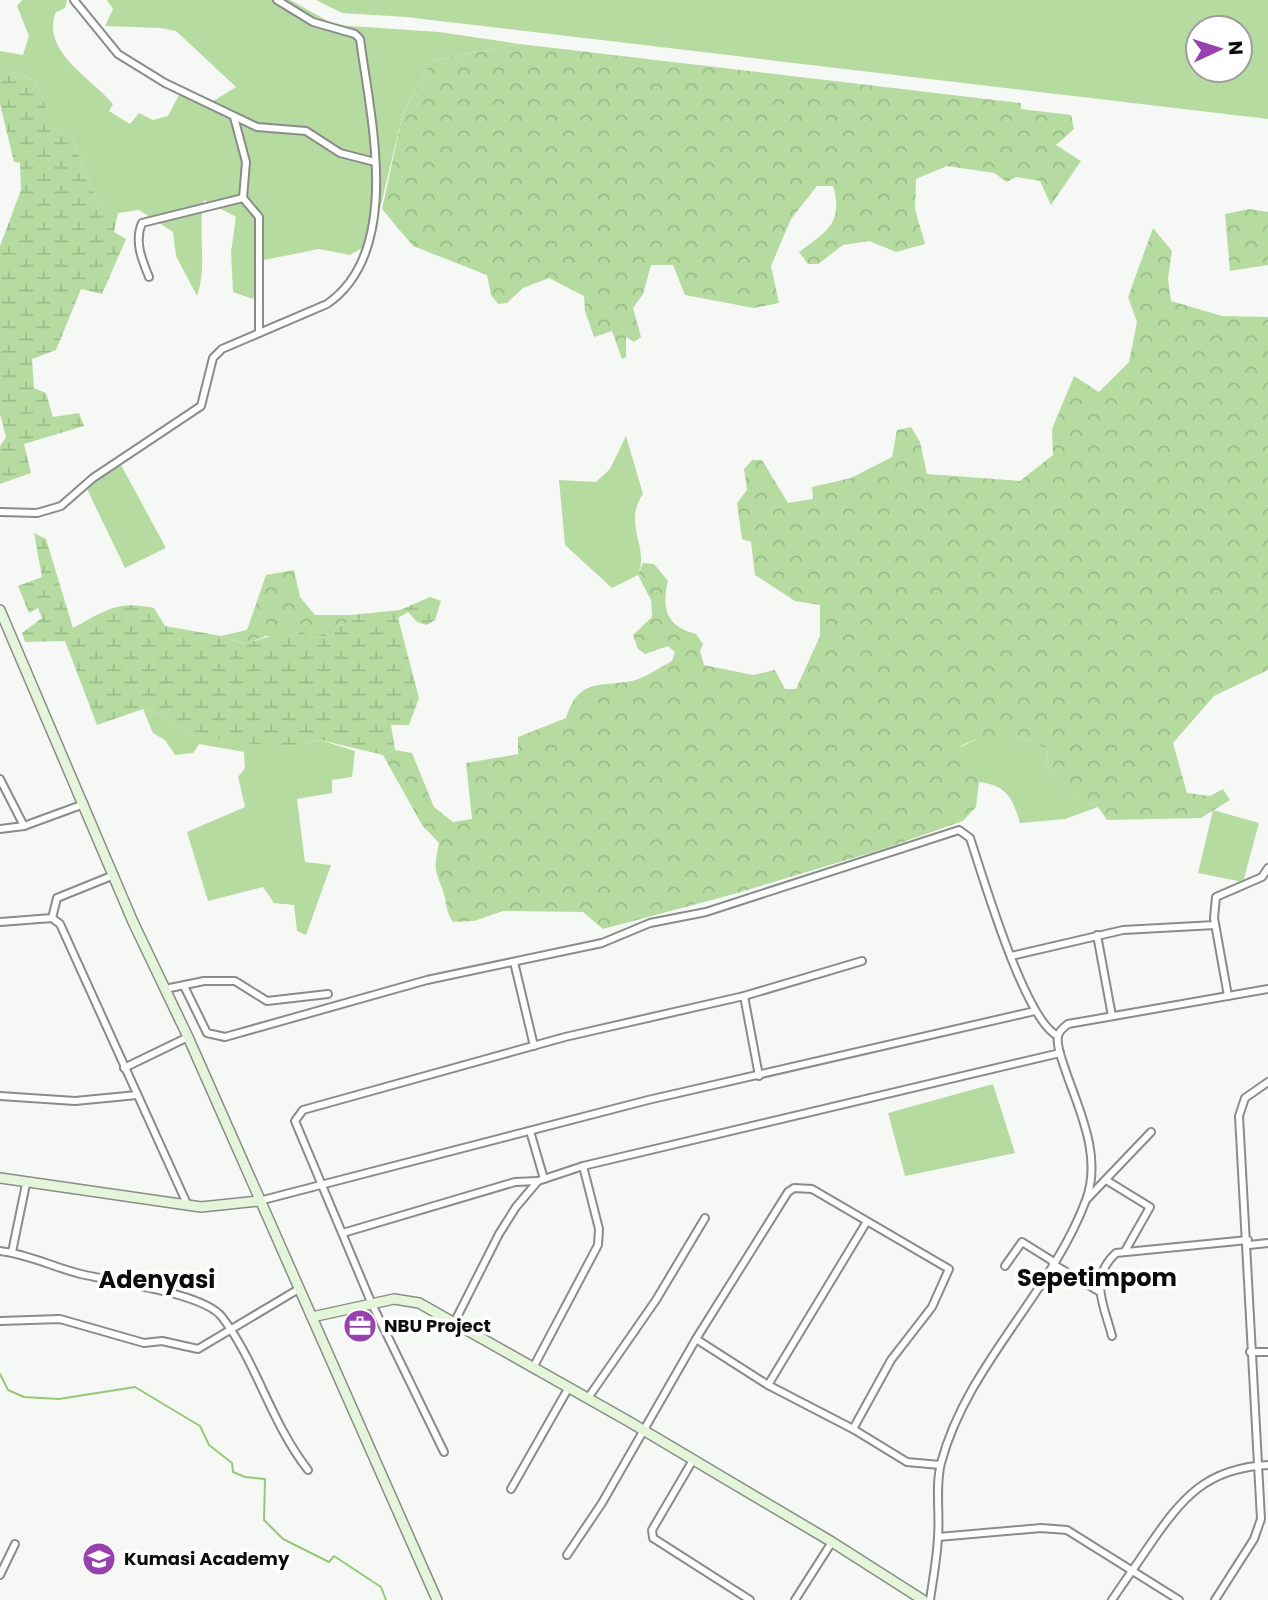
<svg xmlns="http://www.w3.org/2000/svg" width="1268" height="1600" font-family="Poppins,sans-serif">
	<defs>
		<pattern id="forest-crowns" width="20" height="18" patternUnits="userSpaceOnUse" patternTransform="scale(1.75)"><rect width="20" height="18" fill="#b6dba1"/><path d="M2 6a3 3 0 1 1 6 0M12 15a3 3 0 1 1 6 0" fill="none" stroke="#9bbb89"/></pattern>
		<pattern id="wetland-marsh" width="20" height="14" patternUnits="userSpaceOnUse" patternTransform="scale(1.75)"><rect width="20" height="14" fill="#b6dba1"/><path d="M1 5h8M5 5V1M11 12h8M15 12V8" fill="none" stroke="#9bbb89"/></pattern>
	</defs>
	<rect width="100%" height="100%" fill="#f6f8f5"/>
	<!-- green -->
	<g fill="#b6dba1" fill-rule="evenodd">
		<path d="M22,0H67L65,8L56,12C40,51 91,78 113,104L109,111L130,124L139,113L153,120L168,116L180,93L205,106L236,87L176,31L160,28L105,26L113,9L107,0H290L335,25L439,32L520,44L431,61L403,113L372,242L350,255L319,249L264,260L253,299L233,292L231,252L236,217L204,200C197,233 208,264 197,296L176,256L173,232L139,210L118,213L101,203L92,190L72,138L54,128L35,81L14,72L0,81V51L23,55L29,36L17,6Z"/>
		<path d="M316,0H1268V119L406,17L342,13ZM1198,28H1240V70H1198Z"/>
		<path d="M626,436L643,494C622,524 650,547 638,575L612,588L565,545L559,480L596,482L610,469Z"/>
		<polygon points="121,465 166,548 125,568 86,487"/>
		<polygon points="143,709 161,714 182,728 286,747 320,740 355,751 352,777 332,780 332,793 297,799 305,862 331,865 306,935 297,931 294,905 274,903 263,887 208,901 187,832 245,807 238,777 245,768 244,752 199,744 193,753 175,755 165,740 153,733"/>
		<path d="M1010,733L1048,749L1046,764L1066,792L1098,807L1065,819L1020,823C1013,798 1006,785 979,782L961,747L980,737Z"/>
		<polygon points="1213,810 1259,823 1243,882 1198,873"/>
		<polygon points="993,1084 1015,1153 905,1176 888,1113"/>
	</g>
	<!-- forest -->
	<g fill="url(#forest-crowns)">
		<path d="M520,44L1021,103V109L1071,115L1074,129L1056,145L1081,161L1051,205L1040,181L1016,177L1007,182L994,173L947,166L916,179L915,209L925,244L896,252L869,241L843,245L818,264H808L799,252C826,232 844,223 833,186H817L791,219L771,266L779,303L754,308L685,295L673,265H651L643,294L633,308L641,337L634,342L626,337V357L622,359L612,331L594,337L585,311L584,296L549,278L523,288L507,303L498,304L491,295L487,275L413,246L382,209L403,113L431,61Z"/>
		<polygon points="1249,209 1268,212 1268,265 1230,271 1225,214"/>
		<path d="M1153,228L1172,251L1168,279L1171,301L1222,316L1268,317V670L1214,696L1173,743L1187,793L1210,796L1223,789L1230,800L1201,818L1107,820L1098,807L1066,792L1046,764L1048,749L1010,733L1004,746L980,737L961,746L979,782L976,807L963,821L883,849L734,894L603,929L583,912L503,911L474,921L453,922C445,911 447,902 443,891C434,867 434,870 439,843L422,825L383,755L395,750L412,753L434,807L453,822L472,819L466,763L518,754V737L566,718C579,678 599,687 632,681C645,678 660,667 672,661L675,652L668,646L645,654L638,649L633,635L652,617L651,600L638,575L643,563L654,564L668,581C661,609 667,627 696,634L703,644L700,651L704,665L753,675L775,670L785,689H796L820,636V605L795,601L755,575L751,542L742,539L737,503L747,490L744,469L752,460H762L788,503L813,499L812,487L851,478L892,457L897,430L911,427L920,442L927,474L1020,481L1053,455L1052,429L1074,376L1099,392L1129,362L1137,322L1128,297Z"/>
		<polygon points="294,570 300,597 315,615 351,615 351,622 338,626 332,635 311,638 266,636 245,644 221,636 247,630 266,575"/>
	</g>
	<!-- wetland -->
	<g fill="url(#wetland-marsh)">
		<polygon points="14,72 35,81 54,127 72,138 92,190 101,203 118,213 114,232 126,239 102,294 81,289 56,350 32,359 34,388 46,393 53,417 79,413 84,426 24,444 31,473 0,484 0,446 6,437 0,414 0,246 21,190 20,163 14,162 0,104 0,81"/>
		<path d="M34,533L46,539L73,628C105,611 117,600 154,608L165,626L221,636L244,644L297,628L311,638L332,635L338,626L351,622V615L400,610L430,597L441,601L435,620L427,625L417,622L408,612L398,618L419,698L409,725H391L395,750L383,755L320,740L286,747L228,741L182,728L161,714L143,709L97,725L65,641L25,642L22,633L42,618L38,608L29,613L18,586L42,577Z"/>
	</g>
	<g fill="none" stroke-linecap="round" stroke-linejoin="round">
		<!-- stream -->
		<polyline stroke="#96c878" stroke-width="2" points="0,1374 8,1390 24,1397 59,1399 135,1387 200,1426 209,1445 232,1463 233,1472 245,1477 265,1479 264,1520 283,1539 329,1562 334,1556 381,1587 386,1600"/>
		<defs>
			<g id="street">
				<polyline points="74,0 118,54 165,83 257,127 306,131 340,153 375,162"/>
				<polyline points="234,117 246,162 243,198 259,217 259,333"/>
				<path d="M149,277C142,260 134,241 142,223L243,198"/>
				<path d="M0,512L37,513L61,506L93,478L201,406L213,358L222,349L327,304C404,251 370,116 360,39L355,34L313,22L277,0"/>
				<polyline points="0,779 24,826"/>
				<polyline points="0,829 24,826 84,804"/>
				<polyline points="52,918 57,898 114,875"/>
				<polyline points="0,922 52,918 60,924 188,1206"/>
				<polyline points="1097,935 1112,1016"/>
				<polyline points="1011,956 1123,930 1215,925"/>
				<polyline points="514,962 534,1046"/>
				<path d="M184,986L207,1033L225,1037L427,980L602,943L650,923L706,912L959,830L970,838C983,877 1025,1021 1058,1036"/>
				<polyline points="165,989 204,981 235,981 267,1001 328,994"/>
				<polyline points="744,996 759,1076"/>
				<polyline points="1228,996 1214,918 1216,897 1262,877 1268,868"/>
				<polyline points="124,1068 188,1037"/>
				<polyline points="0,1096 75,1101 137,1095"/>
				<polyline points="530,1131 544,1179"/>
				<polyline points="1106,1180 1150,1207 1125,1251"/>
				<polyline points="1087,1199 1151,1132"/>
				<polyline points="259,1201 648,1100 1035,1011"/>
				<polyline points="343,1233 515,1182 538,1181"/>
				<polyline points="1249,1245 1268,1243"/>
				<path d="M0,1251C27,1254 51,1266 77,1273C110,1282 203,1292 222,1317C257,1363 270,1421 308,1470"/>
				<polyline points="12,1252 26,1184"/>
				<polyline points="1053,1264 1100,1292"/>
				<polyline points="1005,1266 1022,1242 1054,1262"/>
				<polyline points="0,1321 60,1319 144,1343 162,1341 198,1349 297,1290"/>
				<polyline points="455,1321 499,1234 516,1207 538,1181 583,1166 1060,1053"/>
				<path d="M1112,1336C1104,1305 1088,1279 1116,1253L1248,1240"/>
				<polyline points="696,1339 768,1385 853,1429 907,1462 940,1465"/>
				<polyline points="1250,1352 1268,1352"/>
				<polyline points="534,1366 598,1245 599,1229 583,1166"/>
				<polyline points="768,1385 866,1223"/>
				<polyline points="588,1398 656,1300 705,1218"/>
				<polyline points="444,1452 371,1302 295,1121 303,1110 565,1037 744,996 862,961"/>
				<polyline points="693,1460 652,1530 653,1538 750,1600"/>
				<polyline points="511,1489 569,1387"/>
				<polyline points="938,1537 1041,1528 1067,1530 1179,1600"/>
				<polyline points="567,1555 602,1503 696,1339 788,1192 794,1188 812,1189 949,1269 932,1307 891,1360 853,1429"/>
				<polyline points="0,1575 15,1544"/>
				<polyline points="795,1600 832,1542"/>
				<path d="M930,1600C933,1579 937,1558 938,1537C940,1513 935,1486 941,1463C967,1365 1051,1294 1086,1200C1102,1157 1080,1112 1066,1072C1063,1062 1056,1047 1058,1036C1059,1031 1064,1027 1068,1024L1268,989"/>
				<path d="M1112,1600C1124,1582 1137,1564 1149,1546C1182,1498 1206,1468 1268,1465"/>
				<polyline points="1215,1600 1254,1539 1261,1519 1239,1116 1245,1098 1268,1082"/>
			</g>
			<g id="secondary">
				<polyline points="0,610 133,922 188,1037 437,1600"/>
				<polyline points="0,1178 201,1207 259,1201"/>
				<polyline points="312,1317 394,1299 419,1303 628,1421 832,1542 923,1600"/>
			</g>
		</defs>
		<!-- street casing -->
		<use href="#street" stroke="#8a8c89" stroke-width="10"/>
		<!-- secondary casing -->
		<use href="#secondary" stroke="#8a8c89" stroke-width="12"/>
		<!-- street -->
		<use href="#street" stroke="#fff" stroke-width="6"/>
		<!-- secondary -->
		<use href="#secondary" stroke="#e4f5d9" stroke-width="9"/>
	</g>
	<!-- icons -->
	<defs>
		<symbol id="office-disc" viewBox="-11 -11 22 22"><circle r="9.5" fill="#9741ae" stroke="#fff"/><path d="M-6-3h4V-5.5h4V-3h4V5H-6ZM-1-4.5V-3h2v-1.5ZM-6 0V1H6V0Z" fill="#fff"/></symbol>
		<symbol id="school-disc" viewBox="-11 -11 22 22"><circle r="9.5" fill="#9741ae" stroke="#fff"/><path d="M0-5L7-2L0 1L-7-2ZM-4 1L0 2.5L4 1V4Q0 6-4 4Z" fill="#fff"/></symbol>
	</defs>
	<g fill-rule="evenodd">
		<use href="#office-disc" x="341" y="1307" width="38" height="38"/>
		<use href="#school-disc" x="80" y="1540" width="38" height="38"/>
	</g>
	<g text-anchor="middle" stroke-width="7" stroke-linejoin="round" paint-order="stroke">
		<!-- poi labels -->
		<g font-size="18" font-weight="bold" fill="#0b0c0b" stroke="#fff" text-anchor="start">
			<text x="384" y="1332">NBU Project</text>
			<text x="124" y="1565">Kumasi Academy</text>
		</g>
		<!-- district labels -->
		<g font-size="24" font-weight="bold" fill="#0b0c0b" stroke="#fff">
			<text x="1097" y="1286">Sepetimpom</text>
			<text x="157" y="1288">Adenyasi</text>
		</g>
	</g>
	<!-- north arrow -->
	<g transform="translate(1219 49) rotate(86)"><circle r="33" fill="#ffffff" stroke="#9d9e9d" stroke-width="2"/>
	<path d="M0-5L12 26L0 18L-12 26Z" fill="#9741ae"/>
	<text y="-10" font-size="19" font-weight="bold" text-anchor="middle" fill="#0b0c0b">N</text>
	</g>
</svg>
